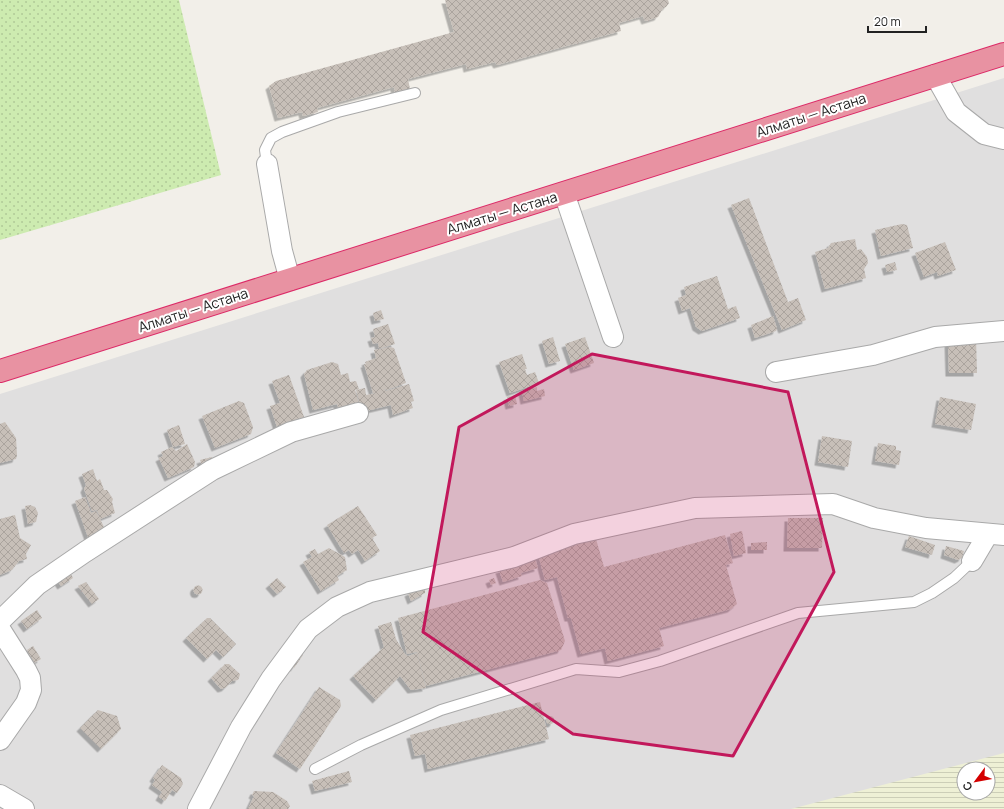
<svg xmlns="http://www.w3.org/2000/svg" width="1004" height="809" font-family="Manrope,sans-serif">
	<defs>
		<pattern id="farmland-rules" width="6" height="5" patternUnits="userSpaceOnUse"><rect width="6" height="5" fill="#eef0d5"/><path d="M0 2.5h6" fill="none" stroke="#ccceb7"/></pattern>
		<pattern id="grass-dots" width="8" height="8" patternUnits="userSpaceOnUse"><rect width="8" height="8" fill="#cdebb0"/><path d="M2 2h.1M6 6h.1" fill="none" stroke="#b0c997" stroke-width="1.8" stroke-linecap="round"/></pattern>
		<pattern id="building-cross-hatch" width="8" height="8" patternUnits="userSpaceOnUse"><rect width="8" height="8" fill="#c7bfb8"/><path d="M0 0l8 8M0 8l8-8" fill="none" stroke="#aba49e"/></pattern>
		<filter id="shadow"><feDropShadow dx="-3.5" dy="3.5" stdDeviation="0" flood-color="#0004"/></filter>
	</defs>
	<rect width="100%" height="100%" fill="#f2efe9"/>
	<!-- residential -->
	<path fill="#e0dfdf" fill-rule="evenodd" d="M1004,78V809H0V394ZM964,769H988V793H964Z"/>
	<!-- farmland -->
	<path fill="url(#farmland-rules)" fill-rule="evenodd" d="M1004,753V809H791ZM964,769H988V793H964Z"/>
	<!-- grass -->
	<polygon fill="url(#grass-dots)" points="0,0 179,0 221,175 0,240"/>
	<!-- building -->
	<g fill="url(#building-cross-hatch)" filter="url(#shadow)">
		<polygon points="445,0 668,0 669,3 666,7 663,8 658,17 645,21 643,16 619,23 621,31 497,65 495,62 467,69 466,64 408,79 410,89 395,93 394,87 317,108 318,112 303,116 302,112 278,118 269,86 276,81 454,32"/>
		<polygon points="749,198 788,302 798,298 806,320 782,330 731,205"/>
		<polygon points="902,224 907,225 913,248 881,256 875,230"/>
		<polygon points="855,239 857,250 861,249 867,257 868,263 864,269 866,278 825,289 815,252 828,248 831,243"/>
		<polygon points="945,242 956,270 938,276 937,272 924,277 915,253"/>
		<polygon points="895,262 897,270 887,272 885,265"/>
		<polygon points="717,276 728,309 736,306 740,318 702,331 696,327 690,308 682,311 678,298 686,295 684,287"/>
		<polygon points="381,310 384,319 375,321 373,313"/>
		<polygon points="773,316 777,329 776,331 755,338 751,325"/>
		<polygon points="388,324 395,344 382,348 379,348 378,343 373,344 371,338 375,337 373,329"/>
		<polygon points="553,337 560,361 549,364 542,341"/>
		<polygon points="585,337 594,363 574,370 565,344"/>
		<polygon points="976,338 977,373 949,373 948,339"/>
		<polygon points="390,347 394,348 406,383 387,390 385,389 380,391 384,389 386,391 409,384 414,401 411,402 413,408 393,415 391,405 362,412 356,390 365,388 366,395 376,393 373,393 364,364 366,364 365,362 376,358 374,350"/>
		<polygon points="522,354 527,369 525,369 527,375 535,372 539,383 510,393 499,362"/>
		<polygon points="332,362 338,364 341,375 348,373 350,382 356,381 359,389 355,390 361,410 339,411 337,404 313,410 304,374 307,370"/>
		<polygon points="289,375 304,417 277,427 270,406 280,403 272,381"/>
		<polygon points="537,387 537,391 544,389 545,396 524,401 522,391"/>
		<polygon points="515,395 517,404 509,406 507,397"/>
		<polygon points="940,397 976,404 971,430 935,424"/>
		<polygon points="239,401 244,403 253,427 251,434 215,448 202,416"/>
		<polygon points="5,422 16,438 17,455 16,459 0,463 0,424"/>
		<polygon points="179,425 185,444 173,447 167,430"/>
		<polygon points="822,436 852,441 848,467 818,462"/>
		<polygon points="878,443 896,446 896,450 901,451 899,465 875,461"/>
		<polygon points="187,444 195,462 194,467 168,478 159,458 163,456 161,452 172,447 176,451"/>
		<polygon points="212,457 214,464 204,470 200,460"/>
		<polygon points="93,469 97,481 100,479 104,490 107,490 113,499 112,502 115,513 100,519 97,510 92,511 84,489 86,485 82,474"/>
		<polygon points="85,497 91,513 96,511 106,531 89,540 75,501"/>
		<polygon points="30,505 35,507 38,513 36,522 28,524 25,506"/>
		<polygon points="358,506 377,535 372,538 380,551 365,561 358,550 352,554 349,550 344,553 327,525"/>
		<polygon points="15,515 20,538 31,545 26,554 27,559 19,561 12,570 0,575 0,519"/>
		<polygon points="788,518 823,518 822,548 787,548"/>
		<polygon points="742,531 746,553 734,556 730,534"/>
		<polygon points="725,535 733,563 726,565 737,604 731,609 659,628 664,646 608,661 605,648 581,654 571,618 568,618 557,577 545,580 538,554 596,539 604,567"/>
		<polygon points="909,536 935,545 932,555 905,547"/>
		<polygon points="767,542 767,550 751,550 751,543"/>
		<polygon points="946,546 964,551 962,558 958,560 944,555"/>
		<polygon points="329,548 345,557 347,570 337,576 339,580 321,591 303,562 312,557 309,552 315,549 318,554"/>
		<polygon points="535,558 538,568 521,573 522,576 503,582 499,570"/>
		<polygon points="69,571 73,578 61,586 57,580"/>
		<polygon points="277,578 286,587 277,594 269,585"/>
		<polygon points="494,578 496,583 491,585 489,580"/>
		<polygon points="540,580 547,583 565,641 561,650 426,686 417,652 407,654 398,618"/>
		<polygon points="86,582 99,599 92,604 78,586"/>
		<circle cx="198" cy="590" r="4.5"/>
		<polygon points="422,586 425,588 425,593 411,601 408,593"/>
		<polygon points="37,610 42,618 27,629 21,621"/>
		<polygon points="207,618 210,618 236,644 223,657 216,650 207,659 186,638"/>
		<polygon points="391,622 396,639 405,654 408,656 417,653 426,688 411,690 400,676 376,700 353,676 384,647 378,626"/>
		<polygon points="33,646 41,659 34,663 27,650"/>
		<polygon points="298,651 303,655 294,668 289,664"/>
		<polygon points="225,664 229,664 240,674 239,678 238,680 232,681 225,688 221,689 211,678"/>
		<polygon points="319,687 340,700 341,706 300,769 276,753"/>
		<polygon points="540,702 549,739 428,769 425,754 415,756 410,735"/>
		<polygon points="98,710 117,716 121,729 101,749 80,728"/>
		<circle cx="550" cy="720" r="4"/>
		<polygon points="162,765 181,778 183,784 177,793 172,790 165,801 159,797 162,792 152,785 155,780 153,778"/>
		<polygon points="349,771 352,782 315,791 312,781"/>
		<polygon points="254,791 273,792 287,801 290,806 288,809 248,809 254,796 252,795"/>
	</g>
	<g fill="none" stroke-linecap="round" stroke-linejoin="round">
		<defs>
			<g id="lane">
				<polyline points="267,164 265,150 271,138 282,132 338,112 415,93"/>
				<polyline points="315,769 361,745 441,710 576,669 619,672 660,661 798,613 914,602 932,593 954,578 972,561"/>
			</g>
			<g id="street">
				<polyline points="935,75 956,112 984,134 1004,139"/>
				<polyline points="267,164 282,251 290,280"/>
				<polyline points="564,193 613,337"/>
				<polyline points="776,372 873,355 935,337 1004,331"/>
				<polyline points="972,561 988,534"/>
				<polyline points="0,621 37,585 85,552 212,470 291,432 358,413"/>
				<polyline points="0,629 26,670 30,678 31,690 26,703 0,740"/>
				<polyline points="0,795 24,809"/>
				<polyline points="198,809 241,727 271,679 308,629 337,607 370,592 514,557 574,534 695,508 833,504 874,518 926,528 1004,535"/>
			</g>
			<polyline id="highway" points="0,371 1004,54"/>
		</defs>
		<!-- lane casing -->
		<use href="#lane" stroke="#a9a9a9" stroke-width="12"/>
		<!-- street casing -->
		<use href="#street" stroke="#a9a9a9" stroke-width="22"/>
		<!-- highway casing -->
		<use href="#highway" stroke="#dc2a67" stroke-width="24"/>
		<!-- lane -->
		<use href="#lane" stroke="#fff" stroke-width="10"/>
		<!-- street -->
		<use href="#street" stroke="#fff" stroke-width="20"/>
		<!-- highway -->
		<use href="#highway" stroke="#e892a2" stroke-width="22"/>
	</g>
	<!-- marked area -->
	<path fill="#c2185b" fill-opacity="0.2" stroke="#c2185b" stroke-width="3" stroke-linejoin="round" d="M592,354L788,392L834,572L733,756L573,734L423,632L459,427Z"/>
	<g text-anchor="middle" stroke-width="4" stroke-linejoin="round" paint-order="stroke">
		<!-- street labels -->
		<g font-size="14" fill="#222" stroke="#fff">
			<text transform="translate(811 115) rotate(-18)" y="5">Алматы — Астана</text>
			<text transform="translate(502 213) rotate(-17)" y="5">Алматы — Астана</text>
			<text transform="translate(193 310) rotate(-18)" y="5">Алматы — Астана</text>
		</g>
	</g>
	<!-- north arrow -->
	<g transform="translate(976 781) rotate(238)"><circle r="19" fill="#ffffff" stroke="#a7a7a7"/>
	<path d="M0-3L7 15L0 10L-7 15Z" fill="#d40000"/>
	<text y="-6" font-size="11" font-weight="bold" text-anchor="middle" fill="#222222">С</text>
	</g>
	<!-- scale -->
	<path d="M868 26v6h58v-6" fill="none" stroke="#222222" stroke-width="2"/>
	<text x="874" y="26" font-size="12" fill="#222222" stroke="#ffffff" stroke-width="3" paint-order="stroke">20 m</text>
</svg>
